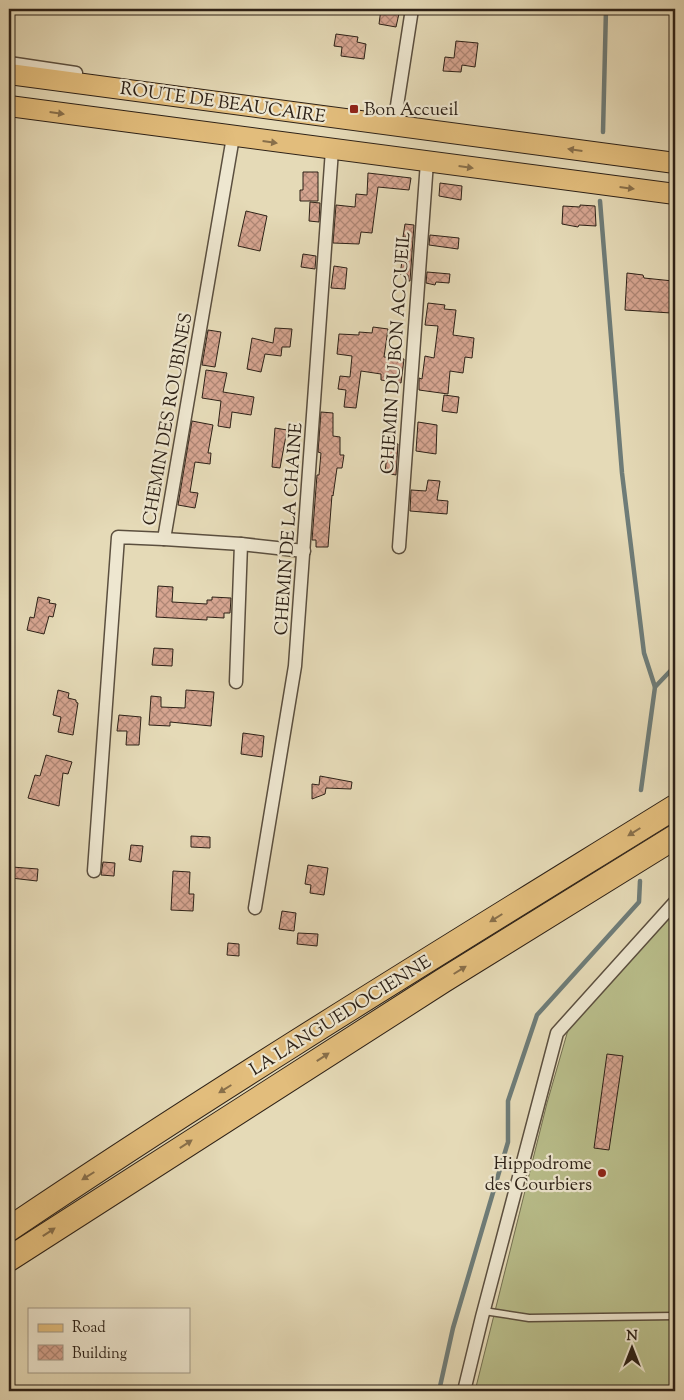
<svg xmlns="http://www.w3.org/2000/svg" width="684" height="1400" font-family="'Sorts Mill Goudy',serif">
	<defs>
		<pattern id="building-cross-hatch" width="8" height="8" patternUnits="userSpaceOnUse" patternTransform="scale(1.25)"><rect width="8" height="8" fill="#d6a591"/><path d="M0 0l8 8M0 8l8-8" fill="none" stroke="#ae8675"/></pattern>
	</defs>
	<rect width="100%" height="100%" fill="#e5dab7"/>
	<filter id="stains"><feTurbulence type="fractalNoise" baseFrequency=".004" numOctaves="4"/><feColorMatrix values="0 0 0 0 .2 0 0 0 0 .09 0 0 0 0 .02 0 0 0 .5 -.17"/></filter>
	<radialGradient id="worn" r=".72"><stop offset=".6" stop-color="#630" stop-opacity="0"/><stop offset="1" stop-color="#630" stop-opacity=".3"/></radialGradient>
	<!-- garden -->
	<polygon fill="#b9be8b" stroke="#737051" points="675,912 675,1391 475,1391 547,1103 568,1030"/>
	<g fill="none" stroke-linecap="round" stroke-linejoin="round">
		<!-- stream -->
		<g stroke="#6e7c78" stroke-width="4.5">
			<polyline points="603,132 606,9"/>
			<polyline points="600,201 622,473 644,653 655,687"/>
			<polyline points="641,790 655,687 675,666"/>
			<polyline points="439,1391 453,1328 508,1142 508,1101 537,1015 639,902 640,881"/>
		</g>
	</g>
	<!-- building -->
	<g fill="url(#building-cross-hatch)" stroke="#2d2117">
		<polygon points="381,9 400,9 396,27 379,24"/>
		<polygon points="336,34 358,37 357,42 366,44 364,59 341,56 342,47 334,46"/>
		<polygon points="456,41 478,43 475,67 462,65 461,72 443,71 445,57 454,58"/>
		<polygon points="303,172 318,172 318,201 300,201 300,190 303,190"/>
		<polygon points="368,173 411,178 409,190 378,187 372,233 361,232 359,244 333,243 336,205 355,207 356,194 367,195"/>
		<polygon points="440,183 462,186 461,200 439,196"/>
		<polygon points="310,202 320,203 319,222 309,221"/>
		<polygon points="580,205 595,206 596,226 579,225 578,227 562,224 563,206 580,207"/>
		<polygon points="246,211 267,216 260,251 238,246"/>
		<polygon points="405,224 414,225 410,281 408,281 408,275 400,274 406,237 403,237"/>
		<polygon points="430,235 459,238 458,249 429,245"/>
		<polygon points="303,254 316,256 315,269 301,267"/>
		<polygon points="334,266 347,268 345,289 331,288"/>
		<polygon points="427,272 450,274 449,283 436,282 435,285 426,283"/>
		<polygon points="627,273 643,275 644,278 673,281 671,313 625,310"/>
		<polygon points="428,303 445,305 444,309 456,310 453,335 474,338 472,358 465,357 463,373 450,371 448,394 419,390 419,378 422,379 425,356 434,358 438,326 425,325"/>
		<polygon points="373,327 388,329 384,357 404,359 401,383 381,380 381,374 361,371 356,408 344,407 346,390 338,389 340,376 350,377 352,356 337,354 339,334 359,335 359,332 372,333"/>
		<polygon points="275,328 292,329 290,347 282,347 281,356 265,354 261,372 247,369 252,338 273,343"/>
		<polygon points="208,330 221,332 215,367 202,365"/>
		<polygon points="206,370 227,373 223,392 254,397 251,415 232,412 230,428 218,426 221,401 202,398"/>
		<polygon points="444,395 459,397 457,413 442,411"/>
		<polygon points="321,412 333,413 333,436 340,437 340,455 344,455 342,468 337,468 333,496 332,495 328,547 316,547 316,540 312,540 317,475 319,475 321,453 318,452"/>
		<polygon points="192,421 213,425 208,453 211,453 210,464 195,462 190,492 198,493 195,508 178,505"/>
		<polygon points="418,422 437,425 436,454 416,451"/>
		<polygon points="275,428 287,430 280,468 272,467"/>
		<polygon points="388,443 398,444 396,475 385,473"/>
		<polygon points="428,480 440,481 437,500 448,501 447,514 410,511 411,490 426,491"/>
		<polygon points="158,586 173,587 172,602 207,604 207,600 212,600 212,597 231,598 230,613 224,613 224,618 207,617 207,620 156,617"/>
		<polygon points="38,597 50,600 49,603 56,604 53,617 49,616 44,634 27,630 30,617 34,618"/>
		<polygon points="154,648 173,649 172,666 152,665"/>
		<polygon points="58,690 69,693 68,698 76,700 76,702 78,703 73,735 58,732 61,717 53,715"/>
		<polygon points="186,690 214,692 211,726 170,722 170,726 149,725 151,696 161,697 161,707 185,708"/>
		<polygon points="119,715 141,717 139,745 126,745 127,731 117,731"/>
		<polygon points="243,733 264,736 262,757 241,754"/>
		<polygon points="46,755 72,762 68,774 63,773 59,806 28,798 35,775 40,776"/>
		<polygon points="320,776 352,782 351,789 326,788 325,794 312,799 312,784 319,785"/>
		<polygon points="191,836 210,837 210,848 191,847"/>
		<polygon points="131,845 143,846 141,862 129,860"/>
		<polygon points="103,862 115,863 114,876 101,875"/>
		<polygon points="308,865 328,868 324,895 310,893 311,885 305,884"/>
		<polygon points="12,867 38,869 37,881 11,878"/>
		<polygon points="173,871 190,872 189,894 194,894 193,911 171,910"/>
		<polygon points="282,911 296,913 294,931 279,929"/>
		<polygon points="298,933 318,934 317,946 297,944"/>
		<polygon points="228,943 239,944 239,956 227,955"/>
		<polygon points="607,1054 623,1056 609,1150 594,1148"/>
	</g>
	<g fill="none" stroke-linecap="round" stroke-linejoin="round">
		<defs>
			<polyline id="service" points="484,1311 529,1318 675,1316"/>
			<g id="minor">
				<polyline points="9,63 76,73"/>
				<polyline points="394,125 412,9"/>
				<polyline points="164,539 241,544 304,551"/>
				<polyline points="399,547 427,162"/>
				<polyline points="236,682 241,544"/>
				<polyline points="94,871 118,537 164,539 233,137"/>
				<polyline points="255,908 295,666 332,150"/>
				<polyline points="464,1391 482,1317 557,1033 675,902"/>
			</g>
			<g id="primary">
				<polyline points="9,74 675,163"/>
				<polyline points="9,106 675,194"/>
			</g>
			<g id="motorway">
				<path d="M9,1229C227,1082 452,945 675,807"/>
				<polyline points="9,1259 444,980 675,837"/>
			</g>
		</defs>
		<!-- service casing -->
		<use href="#service" stroke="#5b4f3f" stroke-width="9"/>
		<!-- minor casing -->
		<use href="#minor" stroke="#5b4f3f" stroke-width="15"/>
		<!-- primary casing -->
		<use href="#primary" stroke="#2d2117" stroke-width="22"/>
		<!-- motorway casing -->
		<use href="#motorway" stroke="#2d2117" stroke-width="26"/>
		<!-- service -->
		<use href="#service" stroke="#eee7d0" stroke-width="6"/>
		<!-- minor -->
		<use href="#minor" stroke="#eee7d0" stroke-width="12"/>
		<!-- primary -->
		<use href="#primary" stroke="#e2bd7c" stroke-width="20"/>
		<!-- motorway -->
		<use href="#motorway" stroke="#e2bd7c" stroke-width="24"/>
	</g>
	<!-- one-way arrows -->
	<defs><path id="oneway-solid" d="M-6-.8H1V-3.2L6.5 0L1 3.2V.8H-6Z" transform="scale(1.25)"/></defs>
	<g fill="#886f4a">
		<use href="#oneway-solid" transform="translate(57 113) rotate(8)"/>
		<use href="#oneway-solid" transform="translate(270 142) rotate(8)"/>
		<use href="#oneway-solid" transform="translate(575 150) rotate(-172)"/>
		<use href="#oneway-solid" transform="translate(466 167) rotate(8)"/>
		<use href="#oneway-solid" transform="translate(627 188) rotate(7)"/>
		<use href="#oneway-solid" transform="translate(634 832) rotate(148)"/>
		<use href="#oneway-solid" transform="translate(496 918) rotate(148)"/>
		<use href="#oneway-solid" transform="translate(460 970) rotate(-32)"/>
		<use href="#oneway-solid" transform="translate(323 1057) rotate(-33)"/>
		<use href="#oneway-solid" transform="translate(225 1089) rotate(148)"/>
		<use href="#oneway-solid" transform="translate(186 1144) rotate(-33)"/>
		<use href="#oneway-solid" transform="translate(88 1176) rotate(148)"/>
		<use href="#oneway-solid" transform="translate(49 1232) rotate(-33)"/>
	</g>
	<!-- markers -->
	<g fill="#8f2418" stroke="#eee7d0" stroke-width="2">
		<rect x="349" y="104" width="10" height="10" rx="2.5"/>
		<circle cx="602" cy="1173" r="5"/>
	</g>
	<g text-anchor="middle" stroke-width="4.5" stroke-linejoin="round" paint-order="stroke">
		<!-- street labels -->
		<g font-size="18" fill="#2d2117" stroke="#eee7d0">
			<text transform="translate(223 102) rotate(8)" y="6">ROUTE DE BEAUCAIRE</text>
			<text transform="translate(395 353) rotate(-86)" y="6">CHEMIN DU BON ACCUEIL</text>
			<text transform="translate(167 419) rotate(-80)" y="6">CHEMIN DES ROUBINES</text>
			<text transform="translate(288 529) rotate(-86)" y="6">CHEMIN DE LA CHAINE</text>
			<text transform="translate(340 1015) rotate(-32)" y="6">LA LANGUEDOCIENNE</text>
		</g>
		<!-- poi labels -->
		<g font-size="18" fill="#2d2117" stroke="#eee7d0" text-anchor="start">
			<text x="364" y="115">Bon Accueil</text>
			<text x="592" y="1169" text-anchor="end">Hippodrome<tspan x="592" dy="21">des Courbiers</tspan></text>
		</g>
	</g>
	<!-- margin -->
	<rect width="684" height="1400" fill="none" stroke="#e5dab7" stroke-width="30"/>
	<rect x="10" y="10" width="664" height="1380" fill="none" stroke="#2d2117" stroke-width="2.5"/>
	<rect x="15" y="15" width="654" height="1370" fill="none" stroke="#2d2117"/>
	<!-- legend -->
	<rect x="28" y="1308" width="162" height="65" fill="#eee7d0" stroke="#a19886"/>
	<rect x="38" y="1324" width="25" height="8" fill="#e2bd7c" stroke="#a19886"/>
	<text x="72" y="1332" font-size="15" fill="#2d2117">Road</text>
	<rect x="38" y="1345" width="25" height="15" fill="url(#building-cross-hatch)" stroke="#a19886"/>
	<text x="72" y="1358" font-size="15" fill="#2d2117">Building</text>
	<!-- north arrow -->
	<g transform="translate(632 1348)" stroke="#eee7d0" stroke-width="4" paint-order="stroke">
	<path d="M0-4L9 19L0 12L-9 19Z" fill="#2d2117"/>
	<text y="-8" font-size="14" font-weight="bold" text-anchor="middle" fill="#2d2117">N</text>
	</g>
	<rect width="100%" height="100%" filter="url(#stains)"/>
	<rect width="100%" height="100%" fill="url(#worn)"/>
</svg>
